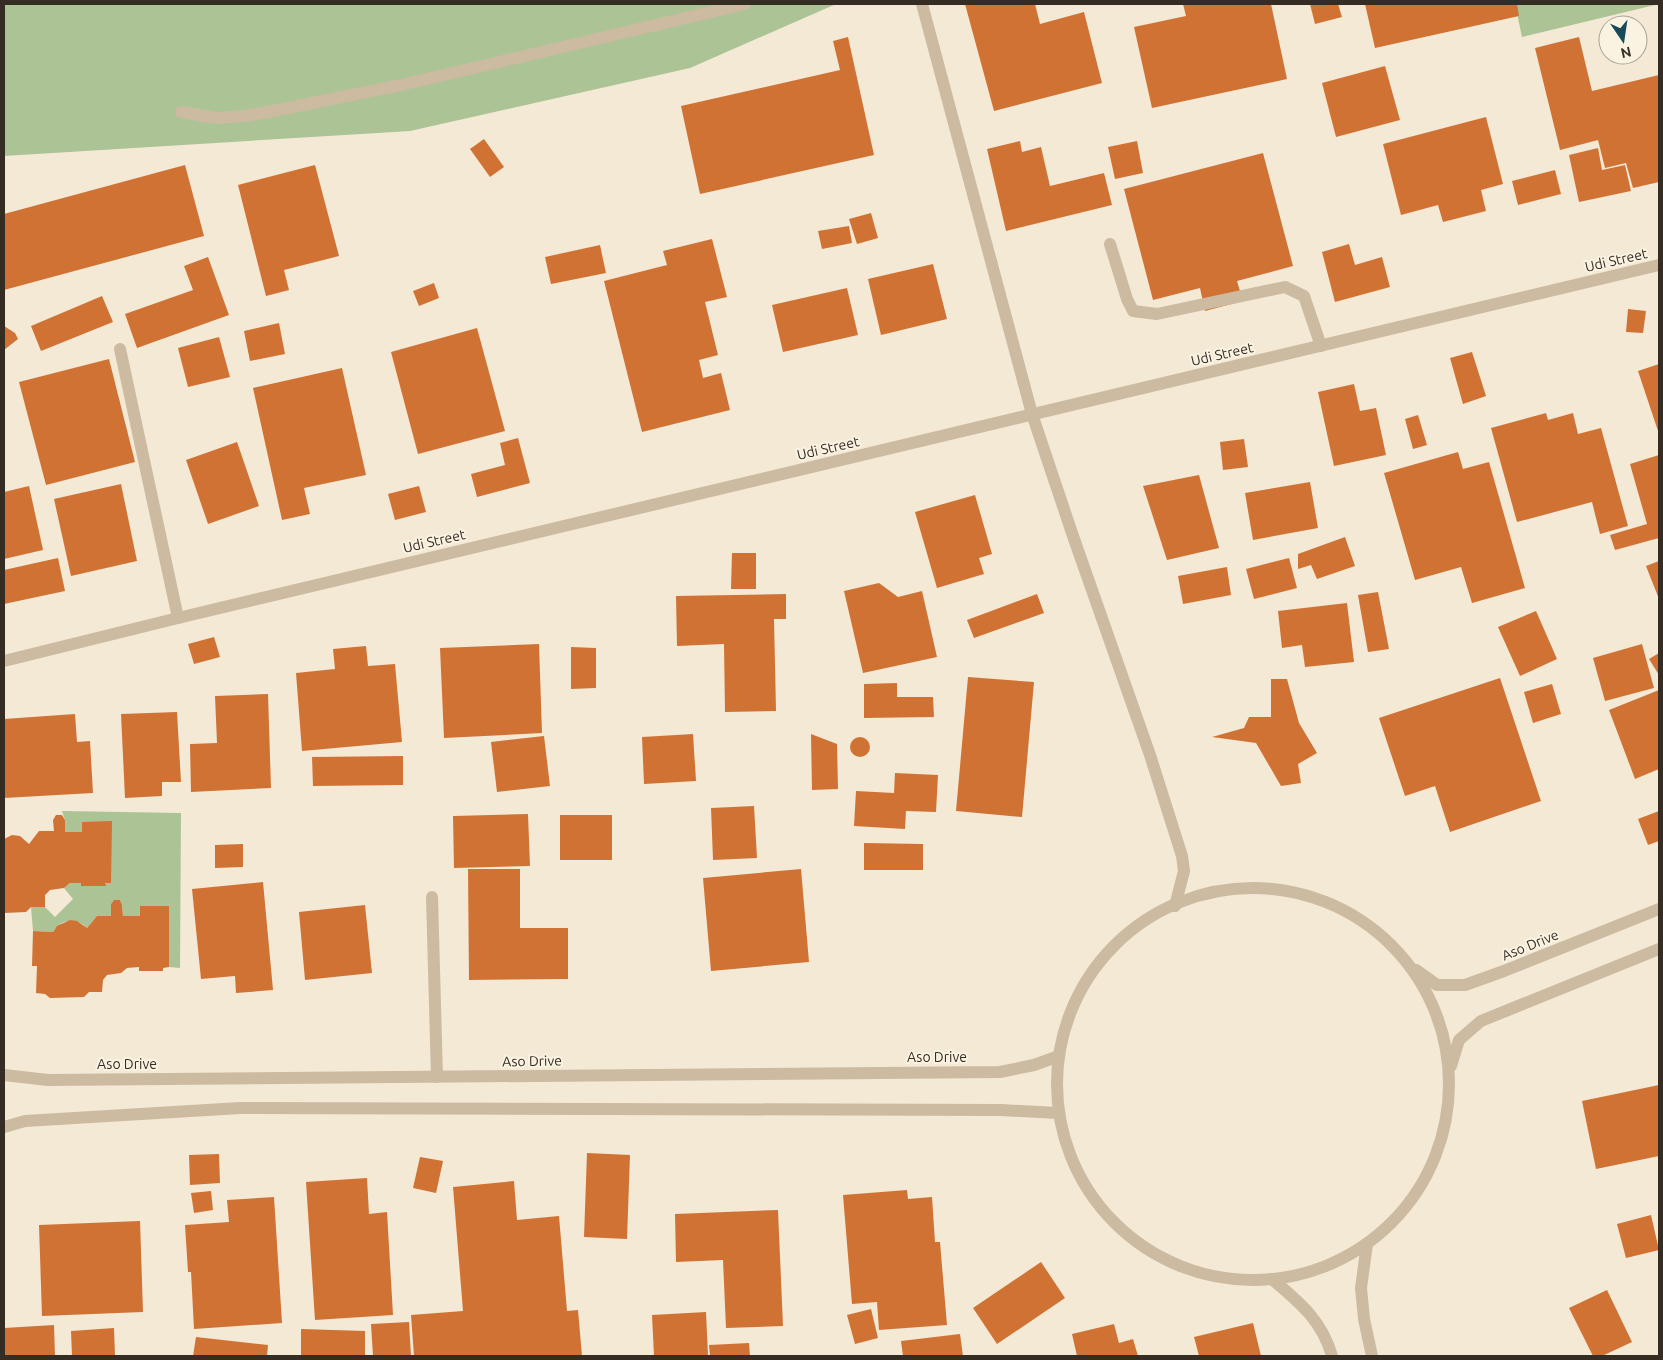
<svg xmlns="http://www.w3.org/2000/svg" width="1663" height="1360" font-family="Ubuntu,sans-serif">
	<rect width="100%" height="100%" fill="#f3e9d5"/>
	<!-- green -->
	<g fill="#acc395">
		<polygon points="4,4 836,4 690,68 410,131 4,156"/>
		<polygon points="1515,4 1659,4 1522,37"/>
		<path d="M62,811L181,813L180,968L169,967V906H140V916H123L122,905L120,900H114L111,904V916H97L87,928C76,917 61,919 53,932L33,931L31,907H45L55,917L73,899L64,888L70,883H81V886H105V883H111V822H82V832H65V820Z"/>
	</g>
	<!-- building -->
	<g fill="#d17235">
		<polygon points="965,4 1035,4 1040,24 1084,12 1102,83 994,111"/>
		<polygon points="1183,4 1271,4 1287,79 1152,108 1134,27 1186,16"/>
		<polygon points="1310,4 1338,4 1342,17 1315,24"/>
		<polygon points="1365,4 1517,4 1519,16 1375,48"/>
		<polygon points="848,37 874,155 700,194 681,106 840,70 833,41"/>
		<polygon points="1579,37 1592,91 1659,75 1659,182 1633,188 1626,163 1605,168 1598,140 1560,150 1535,48"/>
		<polygon points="1385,66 1400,120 1336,137 1322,83"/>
		<polygon points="1486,117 1503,184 1481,190 1486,211 1443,222 1438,205 1401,215 1383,144"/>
		<polygon points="484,139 504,167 490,177 470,149"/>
		<polygon points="1020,141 1022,152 1041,147 1050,186 1104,173 1112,205 1006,231 987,149"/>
		<polygon points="1137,141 1143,173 1115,179 1108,147"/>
		<polygon points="1598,148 1602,170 1625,165 1631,191 1579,202 1569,155"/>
		<polygon points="1263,153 1293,266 1237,281 1243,301 1205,311 1200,288 1153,300 1124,189"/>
		<polygon points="185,165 204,236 4,290 4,214"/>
		<polygon points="315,165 339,256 284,270 289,290 266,296 238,185"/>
		<polygon points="1555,170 1561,194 1518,205 1512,181"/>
		<polygon points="871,213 878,238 857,244 849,219"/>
		<polygon points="849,226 852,243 822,249 818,231"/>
		<polygon points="712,239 727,297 705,302 718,355 699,360 703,378 721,373 730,410 642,432 604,281 667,265 663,251"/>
		<polygon points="1349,244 1355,265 1382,257 1390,287 1335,302 1322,252"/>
		<polygon points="600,245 606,273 551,284 545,257"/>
		<polygon points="208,257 229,315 137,348 125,314 193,290 184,266"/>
		<polygon points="933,264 947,319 881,335 868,279"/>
		<polygon points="434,283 439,298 419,306 413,291"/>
		<polygon points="847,288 858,335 783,352 772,305"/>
		<polygon points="102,296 113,322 41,351 31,326"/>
		<polygon points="1628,309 1646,311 1643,333 1626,332"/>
		<polygon points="279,323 285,354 250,361 244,331"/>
		<polygon points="4,326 15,333 18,339 4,350"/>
		<polygon points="477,328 505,431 418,454 391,352"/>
		<polygon points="219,337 230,377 188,387 178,348"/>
		<polygon points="1472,352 1486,396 1463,404 1450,358"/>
		<polygon points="109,359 135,462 46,485 19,382"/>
		<polygon points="1659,364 1659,434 1638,371"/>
		<polygon points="342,368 366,475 304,488 310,514 282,520 253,388"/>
		<polygon points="1354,384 1360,411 1376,408 1386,455 1334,466 1318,392"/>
		<polygon points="1546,413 1548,420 1573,413 1578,434 1601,428 1628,526 1600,534 1592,502 1517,522 1491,428"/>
		<polygon points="1418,415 1427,445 1413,449 1405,419"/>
		<polygon points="518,438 530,483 477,497 471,474 505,465 500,443"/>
		<polygon points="1244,439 1248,467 1223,470 1220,442"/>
		<polygon points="237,442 259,506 208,524 186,460"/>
		<polygon points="1458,452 1463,469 1489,462 1525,588 1472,603 1461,567 1415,580 1384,473"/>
		<polygon points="1659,455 1659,538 1615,550 1610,535 1647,524 1630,464"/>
		<polygon points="1199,475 1219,548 1167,560 1143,486"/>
		<polygon points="1310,482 1318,528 1253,540 1245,493"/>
		<polygon points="121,484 137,561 71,576 54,499"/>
		<polygon points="29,486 43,550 4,559 4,492"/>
		<polygon points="419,486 426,512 395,520 388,494"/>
		<polygon points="975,495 992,554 979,558 984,574 937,588 915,512"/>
		<polygon points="1345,537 1355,566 1317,579 1311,565 1298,569 1298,554"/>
		<polygon points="732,553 756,553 756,589 731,589"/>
		<polygon points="58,558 65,591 4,604 4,570"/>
		<polygon points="1289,558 1297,588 1254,599 1246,569"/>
		<polygon points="1659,561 1659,599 1646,566"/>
		<polygon points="1227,567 1231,595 1183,604 1178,576"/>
		<polygon points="879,583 898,597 922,591 937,657 863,673 844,591"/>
		<polygon points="1378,592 1389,649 1368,652 1358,595"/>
		<polygon points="786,594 786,619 774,619 776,711 725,712 724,644 677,646 676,596"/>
		<polygon points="1037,594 1044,613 974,638 967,620"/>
		<polygon points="1347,603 1354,662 1305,667 1302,645 1282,648 1278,611"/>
		<polygon points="1536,611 1557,659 1520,676 1498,627"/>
		<polygon points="214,637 220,657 194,664 188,644"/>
		<polygon points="539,644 542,733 444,738 440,648"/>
		<polygon points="1642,644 1654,688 1605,701 1593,658"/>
		<polygon points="366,646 368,666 395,664 402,742 302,751 296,673 335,669 333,649"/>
		<polygon points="571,647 596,648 596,688 571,689"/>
		<polygon points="1659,653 1659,675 1649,659"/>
		<polygon points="968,677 1034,682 1022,817 956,811"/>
		<polygon points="1500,678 1541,801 1450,832 1435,786 1405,796 1379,718"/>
		<polygon points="1271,679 1287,679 1299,723 1317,753 1298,764 1301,783 1281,786 1256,743 1212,737 1244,728 1249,717 1271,717"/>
		<polygon points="897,683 897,697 933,697 934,717 864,718 864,684"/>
		<polygon points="1552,684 1561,714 1533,723 1524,692"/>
		<polygon points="1659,690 1659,769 1635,779 1609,710"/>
		<polygon points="268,694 271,788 191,792 190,744 217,743 215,696"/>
		<polygon points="177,712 181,782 162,782 162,796 125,798 121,714"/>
		<polygon points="75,714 77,742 90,741 93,793 4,798 4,719"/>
		<polygon points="693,734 696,781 644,784 642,737"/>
		<polygon points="811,734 837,744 838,789 812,790"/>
		<polygon points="544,736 550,786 497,792 491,742"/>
		<circle cx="860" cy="747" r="10"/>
		<polygon points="403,756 403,785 313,786 312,757"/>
		<polygon points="895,773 938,775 936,812 906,811 905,829 854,826 856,791 894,793"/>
		<polygon points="754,806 757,858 713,860 711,808"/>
		<polygon points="1659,811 1659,841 1648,845 1638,819"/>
		<polygon points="528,814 530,866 454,868 453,816"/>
		<polygon points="56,815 62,815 65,820 65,832 82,832 82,822 112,821 111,883 105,883 106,886 81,886 81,883 70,883 64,888 50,890 45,895 45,907 31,907 26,912 4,913 4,839 12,835 20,836 29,844 39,831 54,831 53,820"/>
		<rect x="560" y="815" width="52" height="45"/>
		<polygon points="864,843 923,844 923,870 864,870"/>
		<polygon points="243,844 243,867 215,868 215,845"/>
		<polygon points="468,869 520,869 520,928 568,928 568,979 469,980"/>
		<polygon points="801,869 809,962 711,971 703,878"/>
		<polygon points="263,882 273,990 236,993 235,976 201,979 192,889"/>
		<polygon points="114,900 120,900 122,905 123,916 140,916 140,906 169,906 169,967 163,968 163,971 139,971 139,967 127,968 121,973 107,975 103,980 102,992 89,992 84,997 50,998 45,994 36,993 37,966 32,966 33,931 53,932 57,926 70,920 77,921 87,928 97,916 111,916 111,904"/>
		<polygon points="365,905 372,973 305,980 299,912"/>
		<polygon points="1659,1085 1659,1156 1596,1169 1582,1101"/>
		<polygon points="587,1153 630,1155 627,1239 584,1237"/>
		<polygon points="219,1154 220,1183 190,1185 189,1155"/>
		<polygon points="420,1157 443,1161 436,1193 413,1188"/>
		<polygon points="367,1178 369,1214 387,1212 393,1315 315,1320 306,1182"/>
		<polygon points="514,1181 517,1220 559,1216 567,1311 578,1310 582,1356 414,1356 411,1315 463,1311 453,1187"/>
		<polygon points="907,1190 908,1199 932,1197 935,1242 940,1242 947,1325 879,1330 877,1302 852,1304 843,1195"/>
		<polygon points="211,1191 213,1210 194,1213 191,1193"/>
		<polygon points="274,1197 282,1323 194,1329 191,1272 188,1272 185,1225 229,1222 227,1200"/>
		<polygon points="778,1210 783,1326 726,1328 723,1260 676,1262 675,1214"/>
		<polygon points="1651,1215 1659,1250 1626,1258 1617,1224"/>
		<polygon points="140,1221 143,1312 42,1316 39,1225"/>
		<polygon points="1041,1262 1065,1298 997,1344 973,1308"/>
		<polygon points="1607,1290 1632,1342 1602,1356 1593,1356 1569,1308"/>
		<polygon points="871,1309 878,1338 855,1344 847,1315"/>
		<polygon points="706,1312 708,1356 654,1356 652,1315"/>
		<polygon points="409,1322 411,1356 373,1356 371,1324"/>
		<polygon points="1253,1323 1261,1356 1199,1356 1194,1337"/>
		<polygon points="1114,1324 1119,1343 1133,1339 1138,1356 1077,1356 1072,1334"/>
		<polygon points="54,1325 55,1356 4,1356 4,1328"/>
		<polygon points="114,1328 115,1356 72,1356 71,1331"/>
		<polygon points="301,1329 365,1331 365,1356 301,1356"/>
		<polygon points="960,1334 963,1356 903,1356 901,1341"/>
		<polygon points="196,1337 268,1345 267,1356 193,1356"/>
		<polygon points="749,1343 750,1356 710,1356 709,1345"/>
	</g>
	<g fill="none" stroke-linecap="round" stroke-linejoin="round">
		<!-- minor -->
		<g stroke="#ccbba1" stroke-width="12">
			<polyline points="922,4 1032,414 1073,536 1150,755 1182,856 1184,871 1175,906"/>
			<polyline points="181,112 216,118 244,116 268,112 401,85 745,4"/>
			<polyline points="1110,244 1127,299 1133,311 1157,314 1285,287 1304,296 1321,346"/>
			<polyline points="120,349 178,618"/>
			<polyline points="4,661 178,618 1659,265"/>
			<circle cx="1253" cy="1084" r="196"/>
			<polyline points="432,897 437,1077"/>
			<polyline points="1416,970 1437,985 1465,985 1504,971 1659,909"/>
			<polyline points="1451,1066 1459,1040 1481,1021 1659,949"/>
			<polyline points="4,1075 48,1080 1000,1072 1034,1065 1059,1056"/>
			<polyline points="4,1127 25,1121 240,1108 1001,1110 1058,1113"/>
			<polyline points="1367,1244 1361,1288 1364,1319 1372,1356"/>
			<path d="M1272,1279C1299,1302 1322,1320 1332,1356"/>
		</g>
	</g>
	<g text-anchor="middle" stroke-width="4" stroke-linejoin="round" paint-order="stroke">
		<!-- street labels -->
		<g font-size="14" fill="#352c24" stroke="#faf3e2">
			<text transform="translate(1616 260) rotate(-13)" y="5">Udi Street</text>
			<text transform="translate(1222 354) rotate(-13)" y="5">Udi Street</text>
			<text transform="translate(828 448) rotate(-13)" y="5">Udi Street</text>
			<text transform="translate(434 541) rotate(-13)" y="5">Udi Street</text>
			<text transform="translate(1530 945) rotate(-22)" y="5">Aso Drive</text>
			<text x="937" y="1062">Aso Drive</text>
			<text transform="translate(532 1061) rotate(-1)" y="5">Aso Drive</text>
			<text x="127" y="1069">Aso Drive</text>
		</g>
	</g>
	<!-- border -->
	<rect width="1663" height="1360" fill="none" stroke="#352c24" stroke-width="10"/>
	<!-- north arrow -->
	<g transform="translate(1623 40) rotate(167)"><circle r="24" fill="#faf3e2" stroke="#aba396"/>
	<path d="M0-4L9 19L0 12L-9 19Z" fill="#174b5a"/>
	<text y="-8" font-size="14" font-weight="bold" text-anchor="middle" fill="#352c24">N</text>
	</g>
</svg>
